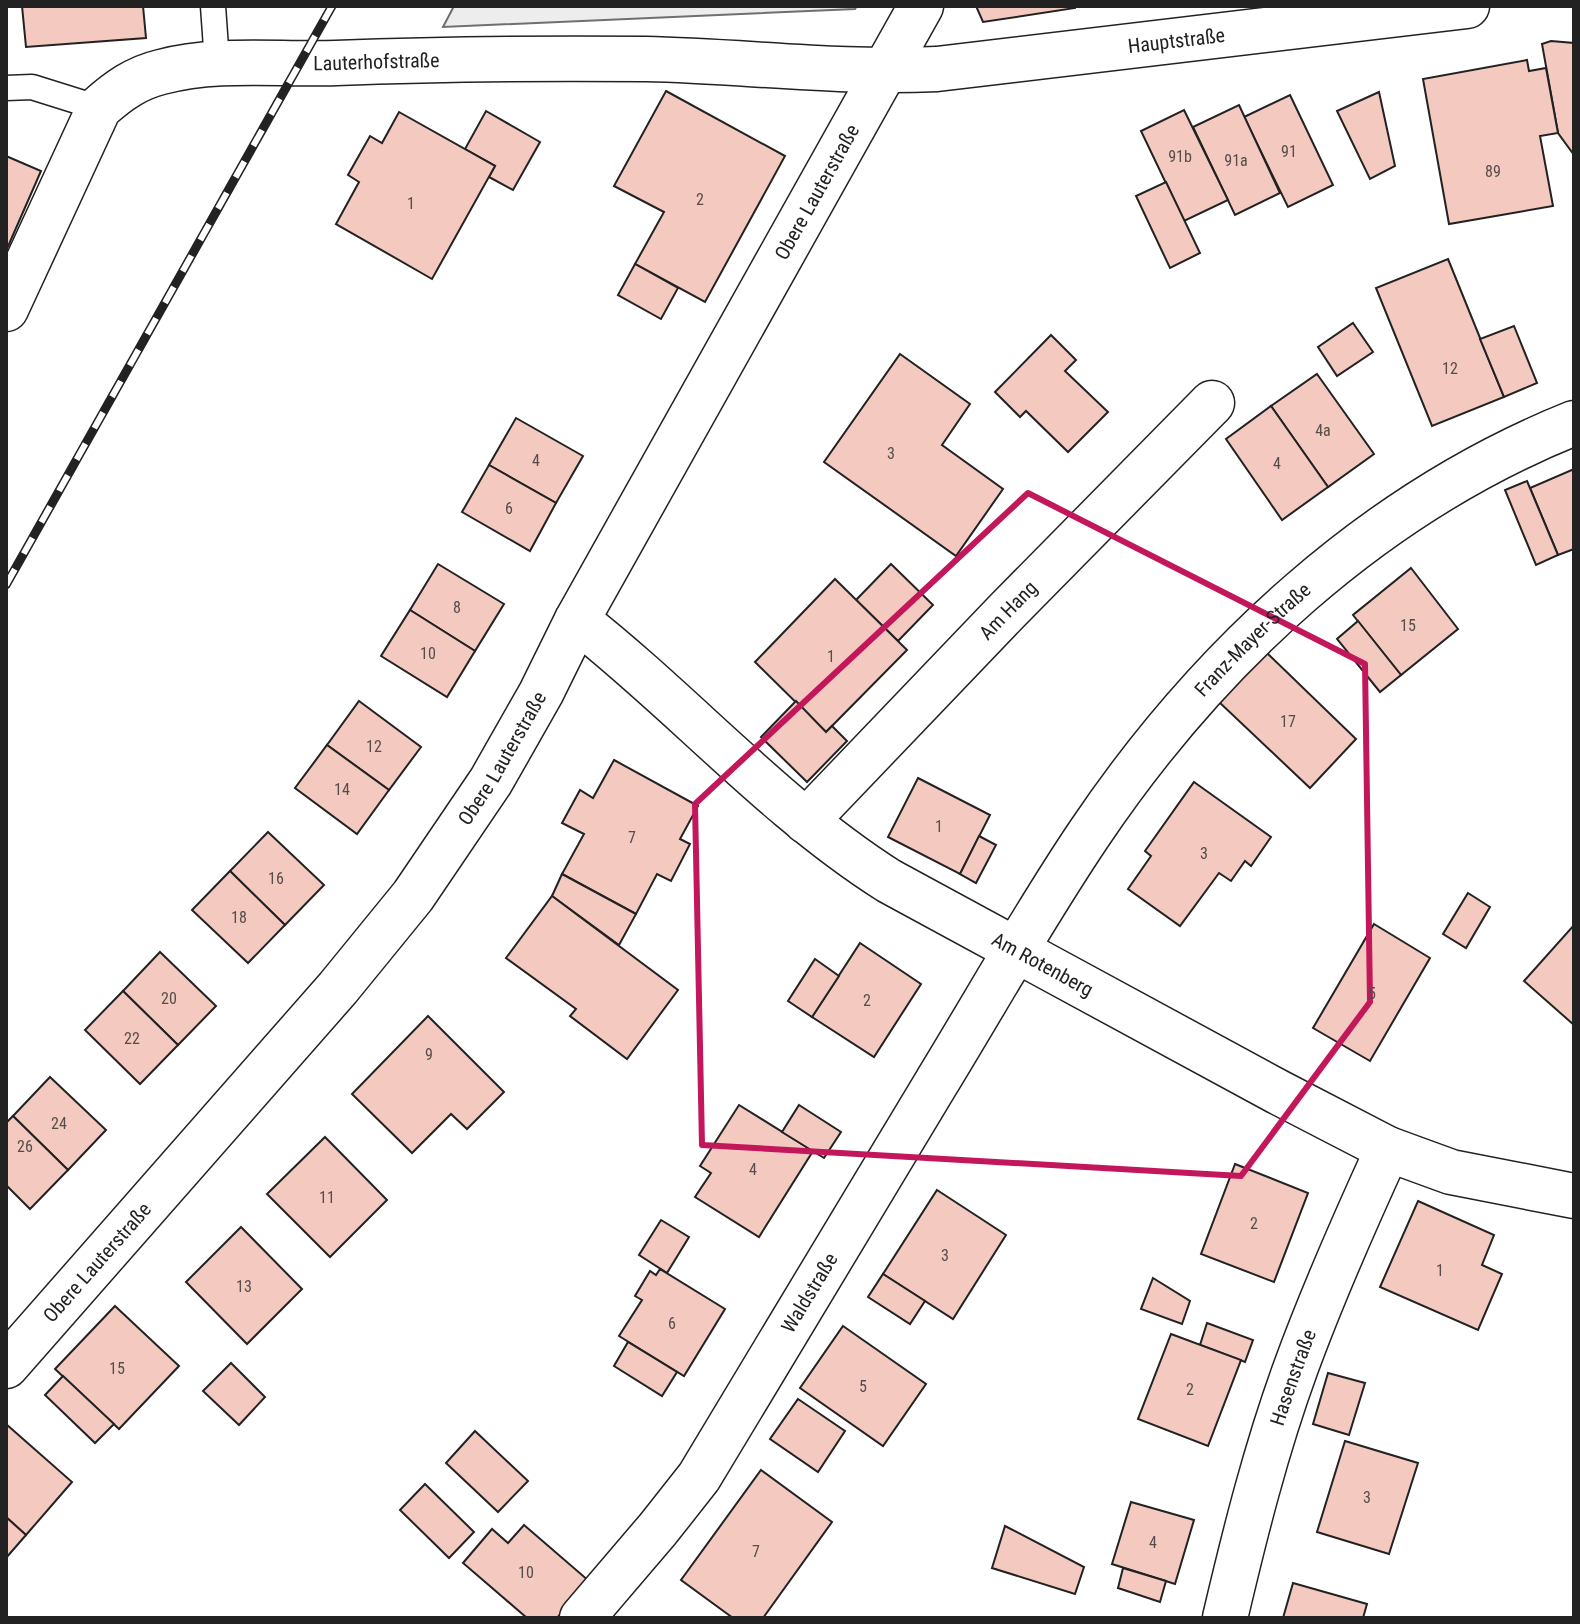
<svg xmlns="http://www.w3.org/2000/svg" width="1580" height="1624" font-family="'Roboto Condensed',sans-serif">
	<rect width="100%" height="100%" fill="#fff"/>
	<!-- parking -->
	<polygon fill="#ededed" stroke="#6f6f6f" stroke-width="2" points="454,6 857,6 855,9 443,27"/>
	<!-- building -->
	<g fill="#f3c9c0" stroke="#222" stroke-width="2">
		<polygon points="22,6 143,6 146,38 26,47"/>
		<polygon points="976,6 1075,6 1075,8 983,22"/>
		<polygon points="1551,41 1574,43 1574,155 1558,133 1542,44"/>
		<polygon points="1527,60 1529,71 1546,68 1558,133 1540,136 1553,206 1449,224 1423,79"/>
		<polygon points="666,91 785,156 705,302 635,264 664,212 614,186"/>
		<polygon points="1379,92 1395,166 1370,179 1337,111"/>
		<polygon points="1290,95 1333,185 1288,207 1244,117"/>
		<polygon points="1239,105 1280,193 1235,215 1193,127"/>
		<polygon points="1184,110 1228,200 1184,221 1141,131"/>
		<polygon points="486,111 540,142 513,190 489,177 495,166 465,149"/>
		<polygon points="399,112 495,166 432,279 336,224 359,182 348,175 370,136 382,143"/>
		<polygon points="6,156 41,171 6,251"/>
		<polygon points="1166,182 1200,253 1170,268 1136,196"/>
		<polygon points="1448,259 1504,397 1432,426 1376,288"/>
		<polygon points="635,264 678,288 661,319 618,295"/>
		<polygon points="1353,323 1373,352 1337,376 1318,347"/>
		<polygon points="1514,326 1537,383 1504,397 1480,339"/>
		<polygon points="1051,335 1076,360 1065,371 1108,412 1068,452 1026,411 1020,417 995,392"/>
		<polygon points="900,354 970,404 942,445 1003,489 956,556 824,462"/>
		<polygon points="1317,374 1374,454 1328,487 1271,406"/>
		<polygon points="1271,406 1328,487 1282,520 1226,439"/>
		<polygon points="516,418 583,456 556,503 489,465"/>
		<polygon points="489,465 556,503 530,551 462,512"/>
		<polygon points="1574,469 1574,549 1558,555 1530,488"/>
		<polygon points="1527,481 1558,555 1536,565 1505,490"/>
		<polygon points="438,564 504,604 475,651 410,610"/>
		<polygon points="891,564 933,605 898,641 856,600"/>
		<polygon points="1411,568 1458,629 1401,675 1353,615"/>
		<polygon points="835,579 907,650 826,732 755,662"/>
		<polygon points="410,610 475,651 447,697 381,656"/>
		<polygon points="1358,621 1401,675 1380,692 1337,639"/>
		<polygon points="1266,652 1356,739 1310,788 1219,702"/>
		<polygon points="359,701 421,747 389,790 327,745"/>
		<polygon points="796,701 826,732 832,726 847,741 807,782 761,737"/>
		<polygon points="327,745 389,790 357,834 295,788"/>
		<polygon points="614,760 698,806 680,839 690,844 671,881 657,874 636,914 562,874 584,834 562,823 580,790 593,798"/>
		<polygon points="918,778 990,815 960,874 888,837"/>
		<polygon points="1194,782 1271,837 1251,866 1245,861 1231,881 1219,873 1180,926 1128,889 1151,856 1145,851"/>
		<polygon points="268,832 324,885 285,925 230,871"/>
		<polygon points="979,836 996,845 976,883 960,874"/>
		<polygon points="230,871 285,925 248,963 192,910"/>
		<polygon points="562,874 636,914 619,945 552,896"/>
		<polygon points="1468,893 1490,907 1466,948 1443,934"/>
		<polygon points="552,896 678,990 627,1059 570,1016 576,1009 506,958"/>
		<polygon points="1374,924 1430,958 1370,1061 1313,1028"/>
		<polygon points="1574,925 1574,1025 1524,981"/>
		<polygon points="860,943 921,984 874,1057 812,1017"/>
		<polygon points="160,952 216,1006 178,1045 123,991"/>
		<polygon points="815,959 839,976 812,1017 788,1001"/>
		<polygon points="123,991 178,1045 140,1084 85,1030"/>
		<polygon points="428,1016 504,1092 467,1129 451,1114 412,1153 352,1094"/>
		<polygon points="50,1077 106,1130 68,1170 13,1116"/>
		<polygon points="739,1105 813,1151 759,1237 695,1197 711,1173 700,1166"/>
		<polygon points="799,1105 841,1132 824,1158 782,1132"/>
		<polygon points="13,1116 68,1170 30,1209 6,1185 6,1123"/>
		<polygon points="325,1137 387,1200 330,1257 267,1194"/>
		<polygon points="1235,1164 1308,1193 1274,1282 1201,1254"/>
		<polygon points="937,1190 1006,1235 953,1319 883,1274"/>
		<polygon points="1418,1201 1494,1235 1482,1265 1502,1274 1478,1330 1380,1287"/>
		<polygon points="661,1220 689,1237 667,1273 639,1255"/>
		<polygon points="241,1227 302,1289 247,1344 186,1282"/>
		<polygon points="660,1269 725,1309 684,1376 619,1336 642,1300 635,1296 650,1271 656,1275"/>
		<polygon points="883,1274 925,1301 910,1324 868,1297"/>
		<polygon points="1153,1278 1190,1301 1182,1324 1141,1309"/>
		<polygon points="115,1306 179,1366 119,1429 55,1369"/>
		<polygon points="1207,1323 1253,1340 1245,1362 1200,1345"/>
		<polygon points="843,1326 926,1384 883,1446 800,1388"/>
		<polygon points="1171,1334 1241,1360 1208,1446 1138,1419"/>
		<polygon points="628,1342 677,1372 662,1396 614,1366"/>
		<polygon points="231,1363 265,1397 239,1425 203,1391"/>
		<polygon points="1328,1373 1365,1383 1349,1435 1313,1424"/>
		<polygon points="63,1376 114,1424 95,1443 45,1395"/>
		<polygon points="798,1399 845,1431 818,1472 770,1439"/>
		<polygon points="6,1424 72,1482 26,1535 6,1517"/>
		<polygon points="475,1431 528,1481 498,1512 446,1463"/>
		<polygon points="1345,1441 1418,1463 1389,1554 1317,1532"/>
		<polygon points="761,1470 832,1522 763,1618 733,1618 681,1580"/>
		<polygon points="425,1484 474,1532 449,1558 400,1510"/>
		<polygon points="1131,1502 1194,1520 1175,1584 1112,1564"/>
		<polygon points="6,1517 26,1535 6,1558"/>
		<polygon points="524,1525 589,1581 557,1618 527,1618 463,1563 492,1529 508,1543"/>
		<polygon points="1005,1526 1084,1567 1075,1594 992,1568"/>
		<polygon points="1123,1568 1166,1581 1160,1602 1118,1588"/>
		<polygon points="1293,1583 1367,1604 1363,1618 1283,1618"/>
	</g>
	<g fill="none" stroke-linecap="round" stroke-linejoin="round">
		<defs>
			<g id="lane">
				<polyline points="213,6 217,62"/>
				<polyline points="6,88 32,87 99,108"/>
			</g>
			<g id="street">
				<path id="s1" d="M6,309L99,108C118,91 136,78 161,72C218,57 277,65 336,63C439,59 543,58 646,59C743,61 840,74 937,69L1467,6"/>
				<path id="s2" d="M577,620C684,704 774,808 889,881L1278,1092L1388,1149L1451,1172L1574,1196"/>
				<path id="s3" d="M806,821L1007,611L1212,403"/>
				<path id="s4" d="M582,1618L658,1529L699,1477C778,1344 858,1212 938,1080C988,998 1035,914 1089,834C1208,657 1374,503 1574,423"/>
				<path id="s5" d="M1225,1618C1245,1533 1266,1449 1296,1367C1323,1293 1355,1221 1388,1149"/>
			</g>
			<g id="secondary">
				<path id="s6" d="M6,1366L338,988L413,896L491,781L541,693L577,620L921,6"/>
			</g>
		</defs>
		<!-- lane casing -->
		<use href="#lane" stroke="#222" stroke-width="27"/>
		<!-- street casing -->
		<use href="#street" stroke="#222" stroke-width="47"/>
		<!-- secondary casing -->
		<use href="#secondary" stroke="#222" stroke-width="47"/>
		<!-- lane -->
		<use href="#lane" stroke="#fff" stroke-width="24"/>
		<!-- street -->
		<use href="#street" stroke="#fff" stroke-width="44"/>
		<!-- secondary -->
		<use href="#secondary" stroke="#fff" stroke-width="44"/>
		<defs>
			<polyline id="rail" points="6,585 332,6"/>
		</defs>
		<!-- rail casing -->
		<use href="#rail" stroke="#222" stroke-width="9"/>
		<!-- rail -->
		<use href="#rail" stroke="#fff" stroke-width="6" stroke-dasharray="18" stroke-linecap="butt"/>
	</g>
	<!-- marked area -->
	<path fill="none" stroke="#c2185b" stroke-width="6" stroke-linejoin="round" d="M1028,493L1365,664L1370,1002L1241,1176L702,1145L695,804Z"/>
	<g text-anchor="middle" stroke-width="6" stroke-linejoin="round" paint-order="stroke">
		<!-- number labels -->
		<g font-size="16" fill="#564c4a">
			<text x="1289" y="157">91</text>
			<text x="1180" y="162">91b</text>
			<text x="1236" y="166">91a</text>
			<text x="1493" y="177">89</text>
			<text x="700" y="205">2</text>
			<text x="411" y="209">1</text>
			<text x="1450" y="374">12</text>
			<text x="1323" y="436">4a</text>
			<text x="891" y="459">3</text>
			<text x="536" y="466">4</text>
			<text x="1277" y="469">4</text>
			<text x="509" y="514">6</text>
			<text x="457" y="613">8</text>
			<text x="1408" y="631">15</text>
			<text x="428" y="659">10</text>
			<text x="831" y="662">1</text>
			<text x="1288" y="727">17</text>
			<text x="374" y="752">12</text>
			<text x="342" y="795">14</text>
			<text x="939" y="832">1</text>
			<text x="632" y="843">7</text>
			<text x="1204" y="859">3</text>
			<text x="276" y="884">16</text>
			<text x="239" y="923">18</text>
			<text x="1372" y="999">5</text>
			<text x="169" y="1004">20</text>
			<text x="867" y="1006">2</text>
			<text x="132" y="1044">22</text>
			<text x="429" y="1060">9</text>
			<text x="59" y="1129">24</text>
			<text x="25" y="1152">26</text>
			<text x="753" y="1175">4</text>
			<text x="327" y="1203">11</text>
			<text x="1254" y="1229">2</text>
			<text x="945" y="1261">3</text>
			<text x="1440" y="1276">1</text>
			<text x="244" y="1292">13</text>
			<text x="672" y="1329">6</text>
			<text x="117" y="1374">15</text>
			<text x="863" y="1392">5</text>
			<text x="1190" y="1395">2</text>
			<text x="1367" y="1503">3</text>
			<text x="1153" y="1548">4</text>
			<text x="756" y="1557">7</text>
			<text x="526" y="1578">10</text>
		</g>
		<!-- street labels -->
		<g font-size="20" fill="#222" stroke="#fff">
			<text dy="7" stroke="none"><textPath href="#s1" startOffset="1312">Hauptstraße</textPath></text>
			<text dy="7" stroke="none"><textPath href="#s1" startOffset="510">Lauterhofstraße</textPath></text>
			<text dy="7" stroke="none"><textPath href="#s6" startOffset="1434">Obere Lauterstraße</textPath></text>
			<text dy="7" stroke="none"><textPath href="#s3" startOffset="292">Am Hang</textPath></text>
			<text dy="7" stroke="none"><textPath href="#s4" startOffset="1190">Franz-Mayer-Straße</textPath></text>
			<text dy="7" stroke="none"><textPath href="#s6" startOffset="786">Obere Lauterstraße</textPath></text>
			<text dy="7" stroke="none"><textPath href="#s2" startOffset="582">Am Rotenberg</textPath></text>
			<text dy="7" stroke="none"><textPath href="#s6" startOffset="138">Obere Lauterstraße</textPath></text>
			<text dy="7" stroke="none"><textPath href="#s4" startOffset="398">Waldstraße</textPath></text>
			<text dy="7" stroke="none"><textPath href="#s5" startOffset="250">Hasenstraße</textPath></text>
		</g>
	</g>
	<!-- border -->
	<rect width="1580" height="1624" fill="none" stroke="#222222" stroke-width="16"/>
</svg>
